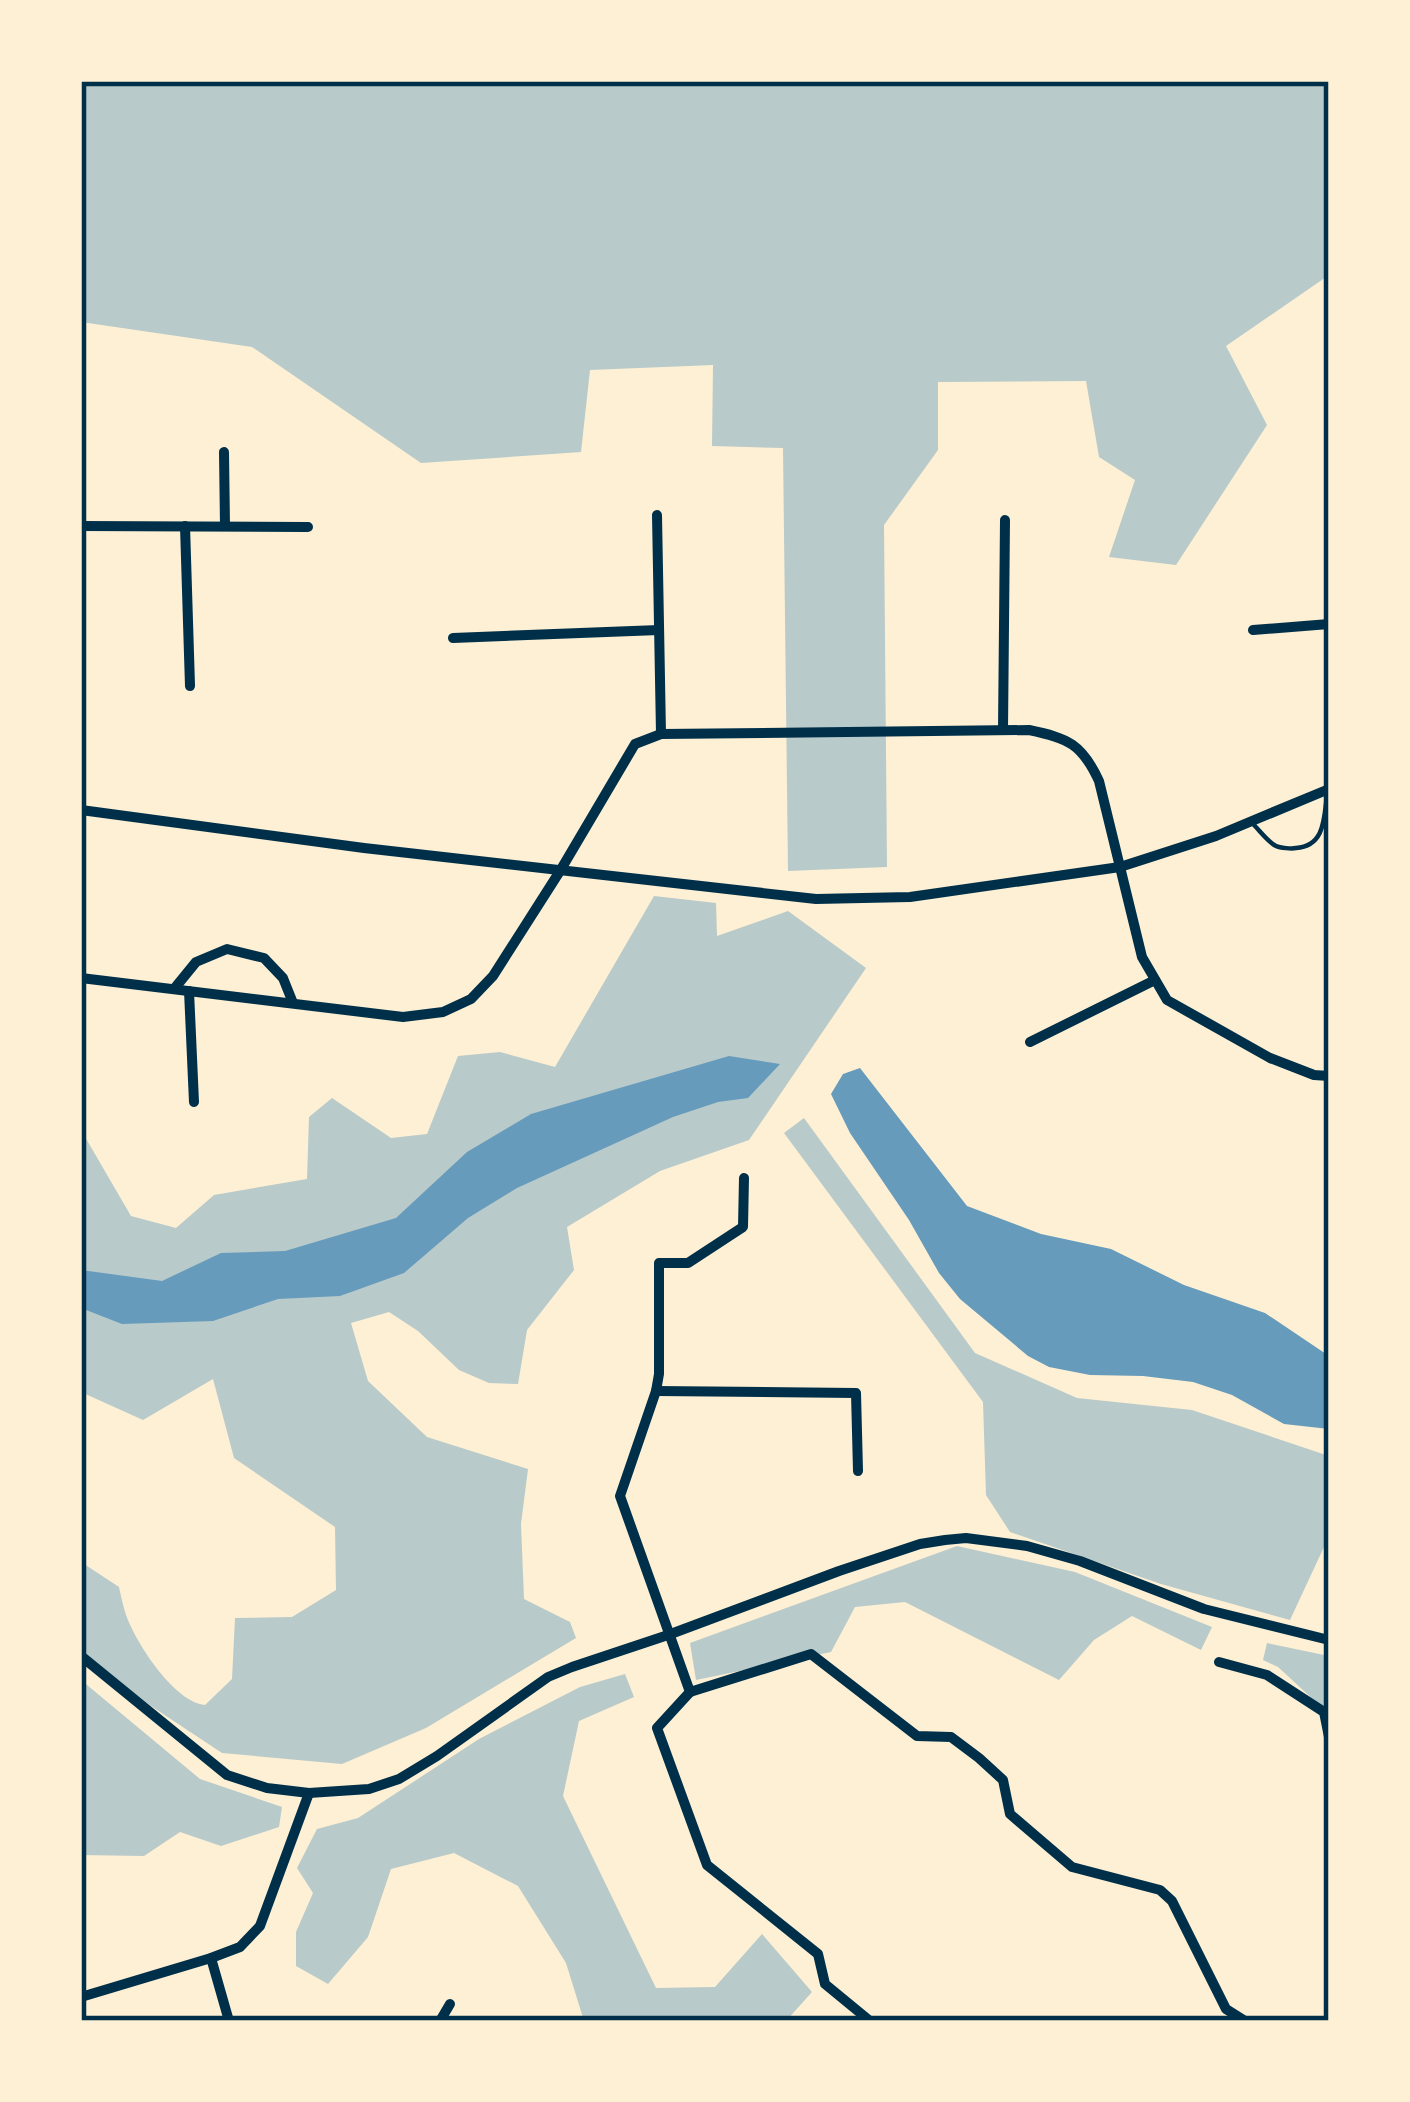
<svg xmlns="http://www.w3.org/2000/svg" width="1410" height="2102" font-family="'Archivo Narrow',sans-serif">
	<rect width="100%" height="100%" fill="#fdf0d5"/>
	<!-- green -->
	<g fill="#b9caca">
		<polygon points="81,81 1329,81 1329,275 1226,346 1267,425 1176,565 1109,557 1135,480 1099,457 1086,381 938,382 938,450 884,525 887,867 788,871 783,448 712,446 713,365 590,370 581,452 421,463 252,347 81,322"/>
		<path d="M654,896L716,903L717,936L788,911L866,968L749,1140L660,1171L567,1227L574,1270L527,1330L518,1384L489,1383L459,1370L418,1331L389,1312L351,1323L368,1381L427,1437L528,1469L521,1524L524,1599L570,1622L576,1638L426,1728L342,1764L222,1753L151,1706L81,1652V1562L119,1587C121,1596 123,1606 126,1615C136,1643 174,1702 205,1705L232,1679L235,1618L292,1617L336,1590L335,1527L234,1458L213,1379L143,1420L81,1392V1130L131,1216L176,1228L214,1195L307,1179L309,1117L332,1098L391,1138L427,1134L458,1056L500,1052L555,1067Z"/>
		<polygon points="804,1118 975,1353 1077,1398 1192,1410 1329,1456 1329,1550 1324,1547 1290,1620 1161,1584 1010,1532 986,1495 983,1402 784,1133"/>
		<polygon points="957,1546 1075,1572 1212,1627 1201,1650 1132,1616 1094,1640 1059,1680 905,1602 855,1607 831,1652 696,1680 690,1643"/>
		<polygon points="1267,1643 1329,1656 1329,1714 1278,1667 1263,1660"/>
		<polygon points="625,1674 634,1697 579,1721 563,1796 656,1988 715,1987 762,1934 812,1992 786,2021 584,2021 566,1963 518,1886 454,1853 391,1869 368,1937 328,1984 296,1966 296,1932 313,1893 297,1868 317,1829 358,1818 479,1739 580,1687"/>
		<polygon points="81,1680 200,1779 282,1807 279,1827 221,1846 180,1832 144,1856 81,1855"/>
	</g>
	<!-- water -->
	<g fill="#669bbc">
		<polygon points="729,1056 780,1064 748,1098 718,1102 673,1117 517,1188 468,1218 404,1273 340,1296 278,1299 213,1321 122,1324 81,1308 81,1270 162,1281 221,1253 285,1251 396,1218 467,1152 531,1114"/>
		<polygon points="860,1068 967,1206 1041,1234 1111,1249 1184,1285 1265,1313 1329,1356 1329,1429 1284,1424 1232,1395 1193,1382 1143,1376 1090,1375 1049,1367 1028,1356 960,1299 939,1273 909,1220 850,1133 831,1094 843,1074"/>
	</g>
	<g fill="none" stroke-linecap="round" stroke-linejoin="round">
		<!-- service -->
		<path stroke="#003049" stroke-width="4.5" d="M1254,825C1260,831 1268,842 1276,846C1280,848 1292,849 1296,848C1325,846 1324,818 1327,795"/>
		<!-- minor -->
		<g stroke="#003049" stroke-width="10">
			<polyline points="224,452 225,526"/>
			<polyline points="657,515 661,734"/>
			<polyline points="81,526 308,527"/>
			<polyline points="185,526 190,686"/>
			<polyline points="1253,630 1329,624"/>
			<polyline points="453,638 659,630"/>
			<polyline points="1003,730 1005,520"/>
			<polyline points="81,810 364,848 816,899 910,897 1120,867 1216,836 1329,789"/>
			<path d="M81,978L403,1017L443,1012L471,999L493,976L560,871L635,744L661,734L1029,730C1068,738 1082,744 1099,781L1142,957L1167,1000L1270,1058L1314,1075L1329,1076"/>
			<polyline points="174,989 196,962 227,949 264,958 283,978 293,1003"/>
			<polyline points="189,991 194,1102"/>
			<polyline points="1030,1042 1155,980"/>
			<polyline points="744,1178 743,1227 688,1263 659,1263 659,1374 656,1391 620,1496 690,1692 811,1654 917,1736 951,1737 979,1758 1003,1780 1010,1814 1072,1867 1160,1890 1172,1901 1226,2009 1245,2021"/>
			<polyline points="656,1391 856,1393 858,1471"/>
			<polyline points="81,1656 227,1775 267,1788 309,1793 369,1789 399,1779 437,1756 548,1677 572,1667 668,1635 839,1571 920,1544 945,1540 966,1538 1027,1546 1080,1561 1204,1609 1329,1640"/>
			<polyline points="1219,1662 1267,1675 1324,1712 1329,1737"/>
			<polyline points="690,1692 657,1728 707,1865 818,1954 825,1984 870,2021"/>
			<polyline points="211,1958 229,2021"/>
			<polyline points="81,1997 211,1958 240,1947 260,1926 309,1793"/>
			<polyline points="440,2021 450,2004"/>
		</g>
	</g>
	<!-- border -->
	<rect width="1410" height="2102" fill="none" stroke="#fdf0d5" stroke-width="168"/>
	<rect x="84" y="84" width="1242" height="1934" fill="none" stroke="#003049" stroke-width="4.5"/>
</svg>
